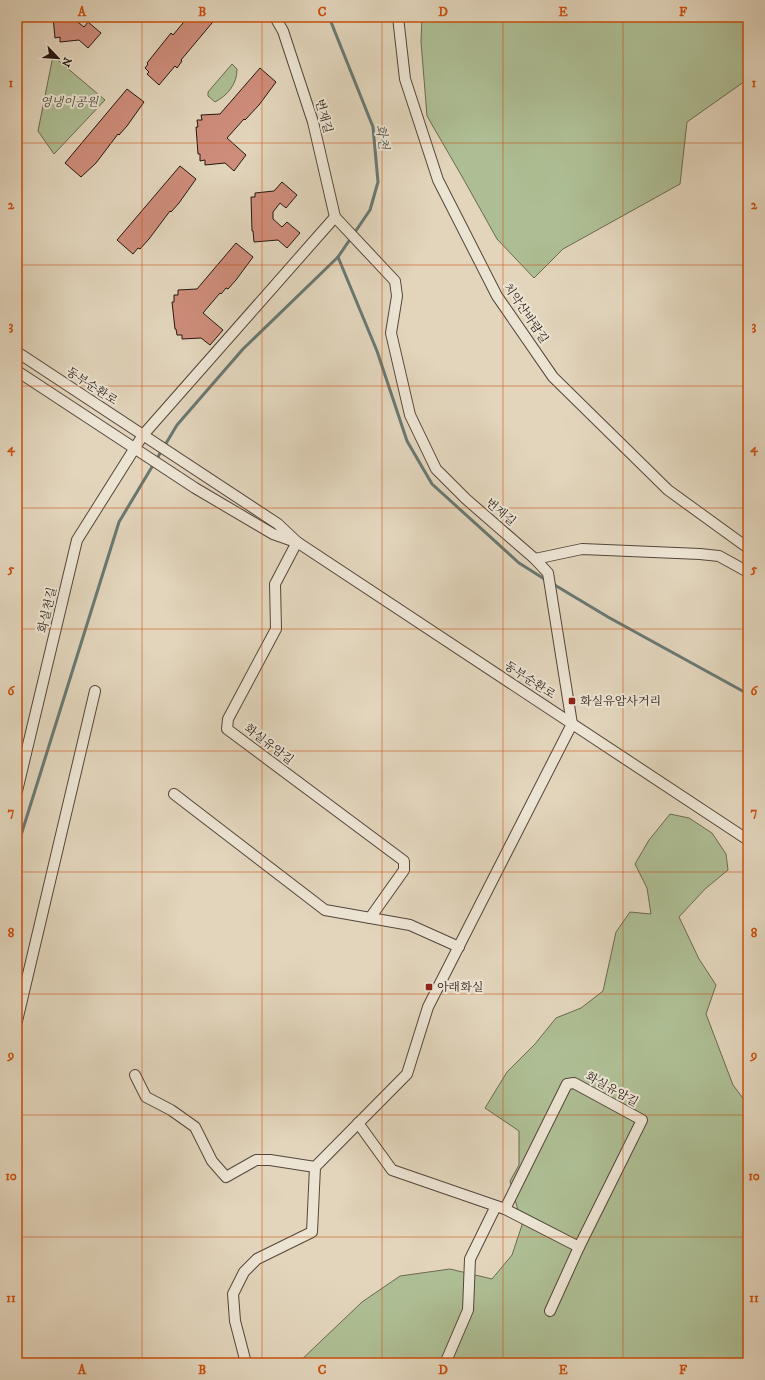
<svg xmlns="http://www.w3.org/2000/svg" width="765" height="1380" font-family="'IM FELL DW Pica','Noto Serif KR',serif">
	<rect width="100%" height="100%" fill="#e2d5bc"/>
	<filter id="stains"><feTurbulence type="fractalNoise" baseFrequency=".005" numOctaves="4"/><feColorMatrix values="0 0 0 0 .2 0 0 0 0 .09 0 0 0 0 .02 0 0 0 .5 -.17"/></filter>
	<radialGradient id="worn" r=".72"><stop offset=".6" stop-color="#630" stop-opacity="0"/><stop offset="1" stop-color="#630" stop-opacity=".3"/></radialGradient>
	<!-- green -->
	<g fill="#aebe94" stroke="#6a6a52">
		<polygon points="422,17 748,17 748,79 687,122 680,184 563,249 534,278 497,239 464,180 427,116 421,42"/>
		<polygon points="53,56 105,100 54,154 38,131"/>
		<path d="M232,64L237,69C237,84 228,95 215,102L208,96V92Z"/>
		<polygon points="670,814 689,818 712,833 726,854 728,870 705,889 679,917 699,959 716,985 706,1014 733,1085 748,1105 748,1363 298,1363 362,1302 400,1276 450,1269 492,1279 512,1255 522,1225 510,1181 519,1165 519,1131 485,1108 507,1072 535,1044 556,1018 581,1008 603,991 616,932 630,912 651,914 647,888 635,864 649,840"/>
	</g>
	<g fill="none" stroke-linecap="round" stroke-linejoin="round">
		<!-- stream -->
		<g stroke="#687872" stroke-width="3">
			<polyline points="338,257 377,351 407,441 432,484 519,563 546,580"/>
			<polyline points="553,584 608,617 748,694"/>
			<polyline points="17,848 119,522 177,425 243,349 338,257 370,210 378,182 373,127 329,17"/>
		</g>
	</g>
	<!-- building -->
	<g fill="#ce8d7b" stroke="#251710">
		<polygon points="53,17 74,17 74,19 84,27 88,22 101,33 88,48 79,40 60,42 60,37 55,38"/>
		<polygon points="188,17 217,17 181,60 182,61 177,68 175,66 159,85 147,74 149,72 145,68 148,64 147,63 171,33 173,35"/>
		<polygon points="260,68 276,82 259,105 245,120 244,119 227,138 246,155 234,171 225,163 205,165 205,160 200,161 200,154 198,154 196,127 198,127 197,120 202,120 201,115 220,114"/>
		<polygon points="127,89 144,102 127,126 119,135 118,134 96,163 81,177 65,163"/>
		<polygon points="180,166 196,179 179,203 171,212 170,211 149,239 140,249 138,248 133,254 117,240"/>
		<polygon points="282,182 297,195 286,208 280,203 273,212 273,219 282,227 287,222 300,233 287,248 278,240 254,242 253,231 252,231 251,197 255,197 255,193 274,191"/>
		<polygon points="236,243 253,257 236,280 228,289 226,288 221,294 220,293 203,313 223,330 210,345 201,338 182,339 182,335 177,335 176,329 175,329 172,302 174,302 174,295 178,295 178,290 197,289"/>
	</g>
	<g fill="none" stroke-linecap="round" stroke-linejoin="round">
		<defs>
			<g id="minor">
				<polyline points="275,17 283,31 313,122 335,217 395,281 397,296 391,333 410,415 436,469 466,499 535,559 548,573 572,724"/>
				<polyline points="398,17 405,79 438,180 497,296 553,377 668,490 748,548"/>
				<polyline points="17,352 278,524 297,542 748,840"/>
				<polyline points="17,371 195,488 273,534 293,541"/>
				<polyline points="297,542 275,584 276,629 228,719 227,729 404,861 404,870 370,918"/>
				<polyline points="535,559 582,549 700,554 719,556 748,572"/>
				<polyline points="17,791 77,540 143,435 335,217"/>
				<polyline points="174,794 325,910 410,925 459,947"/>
				<polyline points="17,1021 95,691"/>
				<polyline points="135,1075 146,1097 171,1110 195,1127 212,1161 226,1177 256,1160 270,1160 315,1167"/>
				<polyline points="358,1123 392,1170 505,1209 579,1247"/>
				<polyline points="505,1209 567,1084 574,1083 642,1120 579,1247 550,1311"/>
				<polyline points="246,1363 235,1321 233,1294 244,1272 257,1259 312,1232 315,1167 407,1074 428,1007 572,724"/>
				<polyline points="446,1363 447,1359 468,1310 470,1259 496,1206"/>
			</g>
		</defs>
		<!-- minor casing -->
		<use href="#minor" stroke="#54463b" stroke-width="12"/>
		<!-- minor -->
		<use href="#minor" stroke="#ece4d3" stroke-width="10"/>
	</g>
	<!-- grid -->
	<path fill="none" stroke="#cb4f0d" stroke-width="1" stroke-opacity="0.55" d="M142,17V1363M262,17V1363M382,17V1363M503,17V1363M623,17V1363M17,143H748M17,265H748M17,386H748M17,508H748M17,629H748M17,751H748M17,872H748M17,994H748M17,1115H748M17,1237H748"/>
	<!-- markers -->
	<g fill="#8f2418" stroke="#ece4d3" stroke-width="1.5">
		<rect x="568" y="697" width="8" height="8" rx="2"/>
		<rect x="425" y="983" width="8" height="8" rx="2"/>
	</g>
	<g text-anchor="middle" stroke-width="4" stroke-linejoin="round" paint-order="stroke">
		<!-- park labels -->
		<g font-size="12" font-style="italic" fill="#4e4938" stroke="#ece4d3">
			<text x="69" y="106">영냉이공원</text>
		</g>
		<!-- street labels -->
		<g font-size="12" fill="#251710" stroke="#ece4d3">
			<text transform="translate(324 116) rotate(74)" y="4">번재길</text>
			<text transform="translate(526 313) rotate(56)" y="4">치악산바람길</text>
			<text transform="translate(92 386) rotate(33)" y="4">동부순환로</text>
			<text transform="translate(501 512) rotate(40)" y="4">번재길</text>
			<text transform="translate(47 610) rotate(-77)" y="4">화실천길</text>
			<text transform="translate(530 680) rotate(33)" y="4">동부순환로</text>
			<text transform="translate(269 744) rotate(37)" y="4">화실유암길</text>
			<text transform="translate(612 1089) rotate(29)" y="4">화실유암길</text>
		</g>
		<!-- poi labels -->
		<g font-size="12" fill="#251710" stroke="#ece4d3" text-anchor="start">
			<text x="580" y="705">화실유암사거리</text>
			<text x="437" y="991">아래화실</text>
		</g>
		<!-- water labels -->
		<g font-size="13" font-style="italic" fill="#4c4f49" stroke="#ece4d3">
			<text transform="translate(383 137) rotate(81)" y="5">화천</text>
		</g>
	</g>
	<!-- margin -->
	<rect width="765" height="1380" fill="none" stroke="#e2d5bc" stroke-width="44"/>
	<!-- north arrow -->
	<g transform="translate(58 58) rotate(115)" stroke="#ece4d3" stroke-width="3" paint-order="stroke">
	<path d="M0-3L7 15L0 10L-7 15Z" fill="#251710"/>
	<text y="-6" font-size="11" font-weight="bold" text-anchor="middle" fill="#251710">N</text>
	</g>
	<rect x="22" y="22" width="721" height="1336" fill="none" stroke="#cb4f0d" stroke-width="1.5"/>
	<g font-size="13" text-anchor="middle" font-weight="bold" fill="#cb4f0d">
		<text x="82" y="16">A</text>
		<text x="202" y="16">B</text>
		<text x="322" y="16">C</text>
		<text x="443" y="16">D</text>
		<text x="563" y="16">E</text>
		<text x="683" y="16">F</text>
		<text x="11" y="87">1</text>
		<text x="754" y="87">1</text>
		<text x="11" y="209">2</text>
		<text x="754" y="209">2</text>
		<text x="11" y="330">3</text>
		<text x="754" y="330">3</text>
		<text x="11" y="452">4</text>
		<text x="754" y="452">4</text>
		<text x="11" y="573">5</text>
		<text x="754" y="573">5</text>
		<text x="11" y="695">6</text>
		<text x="754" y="695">6</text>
		<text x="11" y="816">7</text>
		<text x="754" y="816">7</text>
		<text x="11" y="937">8</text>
		<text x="754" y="937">8</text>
		<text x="11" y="1059">9</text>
		<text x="754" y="1059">9</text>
		<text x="11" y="1180">10</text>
		<text x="754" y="1180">10</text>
		<text x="11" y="1302">11</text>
		<text x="754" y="1302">11</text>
		<text x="82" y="1374">A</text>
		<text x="202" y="1374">B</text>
		<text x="322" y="1374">C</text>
		<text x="443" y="1374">D</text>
		<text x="563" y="1374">E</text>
		<text x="683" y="1374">F</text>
	</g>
	<rect width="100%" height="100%" filter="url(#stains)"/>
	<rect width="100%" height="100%" fill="url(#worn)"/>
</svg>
